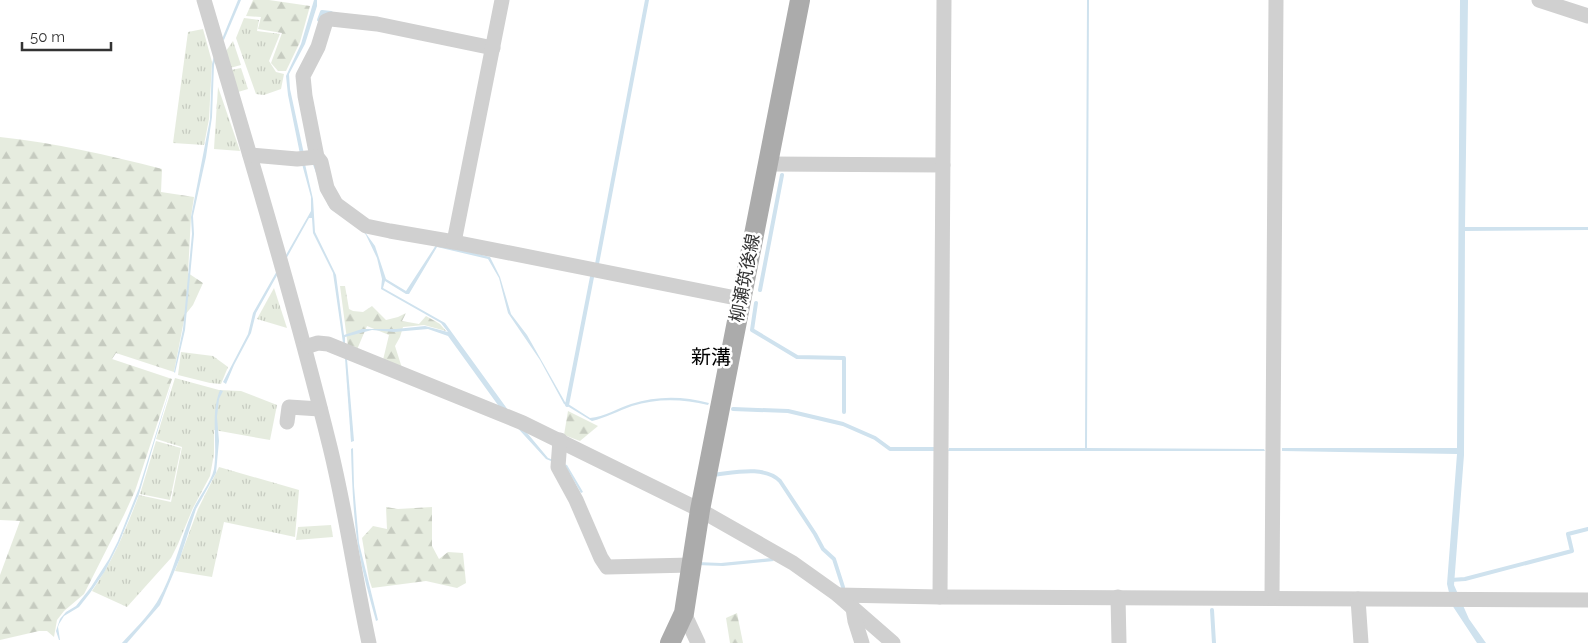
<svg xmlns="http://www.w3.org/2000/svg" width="1588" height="643" font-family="Raleway,'Noto Sans JP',sans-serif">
	<defs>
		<pattern id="grass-tufts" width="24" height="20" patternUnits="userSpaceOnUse" patternTransform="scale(1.25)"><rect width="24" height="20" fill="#e6ecdf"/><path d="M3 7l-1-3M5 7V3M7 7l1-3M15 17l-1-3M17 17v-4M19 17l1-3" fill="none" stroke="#c6cbc0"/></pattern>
		<pattern id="forest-firs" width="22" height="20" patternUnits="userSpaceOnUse" patternTransform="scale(1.25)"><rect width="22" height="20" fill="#e6ecdf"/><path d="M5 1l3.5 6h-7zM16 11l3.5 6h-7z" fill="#c6cbc0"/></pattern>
	</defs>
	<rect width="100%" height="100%" fill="#fff"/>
	<!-- grass -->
	<g fill="url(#grass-tufts)">
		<polygon points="244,18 259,20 257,31 280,34 269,61 276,72 284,74 281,89 264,95 256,94 236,38"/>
		<polygon points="203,29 212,62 209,119 204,145 173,143 188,32"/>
		<polygon points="233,41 241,65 230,68 226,51"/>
		<polygon points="241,68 248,89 238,92 231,70"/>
		<polygon points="218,87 240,151 214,149"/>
		<polygon points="274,288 287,328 257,319"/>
		<polygon points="181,352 213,356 228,367 221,384 210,383 178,375"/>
		<path d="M175,378L219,390L241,391L277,405L270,440L214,430V454L210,476L193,508L178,544L171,558L127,607L92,591C113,561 126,529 139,495L171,502L182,447L156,439Z"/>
		<polygon points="156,441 181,448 170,500 140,494"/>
		<polygon points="219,467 299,490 295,537 224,522 212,577 175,571 198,509"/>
		<polygon points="331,525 333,537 296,540 298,527"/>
	</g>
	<!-- forest -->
	<g fill="url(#forest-firs)">
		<polygon points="253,0 269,0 310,6 300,42 286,71 278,71 271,63 282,33 258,29 261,17 246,16"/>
		<path d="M0,137C55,143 108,155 162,169L161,192L194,197L191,217L188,273L203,283L193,305L185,315L174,372L116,353L112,359L172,379L135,491L124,515L84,594L64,611L57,620L54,637L47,631H39L0,640V575L20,521L0,520Z"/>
		<polygon points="340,286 345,286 349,309 353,311 363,312 372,306 386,320 398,317 406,313 402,321 419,324 426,316 440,324 446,331 424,325 403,327 400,337 395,346 402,368 383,360 389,335 367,326 356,352 348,347"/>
		<polygon points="568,411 598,426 580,441 564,435"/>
		<polygon points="386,507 398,509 432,507 432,546 439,559 448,552 463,553 466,583 457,588 426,581 372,588 369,579 362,538 373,526 387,529"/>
		<polygon points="737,613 743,643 730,643 726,618"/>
	</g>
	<!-- water -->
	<g fill="#cfe2ee">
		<polygon points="238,0 241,0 224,40 222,39"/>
		<polygon points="314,0 317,0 317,6 305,44 289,74 290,89 304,154 300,154 288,95 286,76 301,44"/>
		<polygon points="1087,0 1089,0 1087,448 1264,449 1265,451 948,451 949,448 1085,448"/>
		<polygon points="1460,0 1468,0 1465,227 1588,227 1588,230 1465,231 1464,455 1454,585 1469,619 1486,643 1477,643 1452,605 1447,584 1457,454 1282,451 1282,448 1457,448"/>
		<polygon points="214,56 216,58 214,65 212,117 206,157 193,216 194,234 185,330 175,373 174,372 183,329 192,234 191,217 210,119 212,64"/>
		<path d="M314,161L328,199L362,228L375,246L386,279L406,291L436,245L438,244L490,257L500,277L511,314L527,335L565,402L590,418C604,417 618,408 631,404C657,396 682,396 709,403L708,405C683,399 657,398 632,406C618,411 605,418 592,421L564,404L540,360L508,313L499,278L488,259L437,247L409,294H406L385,281L383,288L445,323L508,410L548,458L567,465L583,492L581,493L566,467L546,459L503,412L448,336L428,329L394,332L372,330L345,337V343H343L333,273L313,233L312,218H309L256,313L251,333L234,365L226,384L223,382L248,334L253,313L311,211V197L302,164H305L313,199L315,232L336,275L344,335L362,329H396L425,326L448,332L441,323L381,289L382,279L377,258L366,235L362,230L332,210L328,205L312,162Z"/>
		<polygon points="345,358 347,359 354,441 351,442"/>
		<polygon points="173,379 139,494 119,543 105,571 90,593 79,607 64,616 59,624 58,627 60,640 59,640 56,631 60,619 66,612 76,606 91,587 109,559 118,541 139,488"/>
		<path d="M220,390L223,391L219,399L217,417L219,441L216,473L196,509L180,558L160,605L127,643H122C134,630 148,616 157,602C174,574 180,540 193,510C199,496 211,483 214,469C218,442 210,415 220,390Z"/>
		<path d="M353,448L354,486L359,543L378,620L376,621C369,596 362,571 358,546C353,514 352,481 351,449Z"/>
		<polygon points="771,558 774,561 723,566 696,565 696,562 721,563"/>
	</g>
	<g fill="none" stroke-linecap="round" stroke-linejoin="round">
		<!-- stream -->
		<g stroke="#cfe2ee" stroke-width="4">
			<polyline points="319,20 322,12 331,13"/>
			<polyline points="597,264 647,0"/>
			<polyline points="760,290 782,175"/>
			<polyline points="756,303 752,330 797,357 844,358 844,412"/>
			<polyline points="567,405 592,277"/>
			<polyline points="733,409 788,411 843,424 875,438 890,449 936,449"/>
			<path d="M712,475C733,473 764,465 780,481L815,534L823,549L834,559L843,587"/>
			<polyline points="1451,580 1465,579 1572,551 1568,534 1588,529"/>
			<polyline points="1212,610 1214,643"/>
		</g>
		<!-- minor -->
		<g stroke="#d0d0d0" stroke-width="15">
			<path d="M204,0C248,149 293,297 330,447C346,512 355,578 369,643"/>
			<polyline points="1539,0 1588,16"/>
			<polyline points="493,48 377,24 331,19 326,21 318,47 303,76 305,96 317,157 321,162 327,188 336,204 366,226 390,231 454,242 741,299"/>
			<polyline points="250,155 297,159 317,157"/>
			<polyline points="767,164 943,165"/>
			<polyline points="454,242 502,0"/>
			<polyline points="305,347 318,343 328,344 523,423 700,510 793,563 838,595 893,643"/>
			<polyline points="287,422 289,407 320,409"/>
			<polyline points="560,440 558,467 576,500 601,558 607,567 691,565"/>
			<polyline points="838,595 940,597 1588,600"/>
			<polyline points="940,597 944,0"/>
			<polyline points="1118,597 1119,643"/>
			<polyline points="1272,597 1276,0"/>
			<polyline points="1358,599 1361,643"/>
			<polyline points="853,608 855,621 862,643"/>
			<polyline points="684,613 698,643"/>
		</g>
		<!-- major -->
		<polyline stroke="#ababab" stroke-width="20" points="670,643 684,613 700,510 800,0"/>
	</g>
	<g text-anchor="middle" stroke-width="5" stroke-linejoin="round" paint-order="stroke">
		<!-- street labels -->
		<g font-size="18" fill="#333" stroke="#fff">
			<text transform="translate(745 278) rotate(-79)" y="6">柳瀬筑後線</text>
		</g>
		<!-- quarter labels -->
		<g font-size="20" fill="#000" stroke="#fff">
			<text x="711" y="364">新溝</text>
		</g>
	</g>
	<!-- scale -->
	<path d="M22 42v8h89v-8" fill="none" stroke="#333333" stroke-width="2.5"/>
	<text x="30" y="42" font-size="15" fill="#333333" stroke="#ffffff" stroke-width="4" paint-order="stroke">50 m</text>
</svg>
